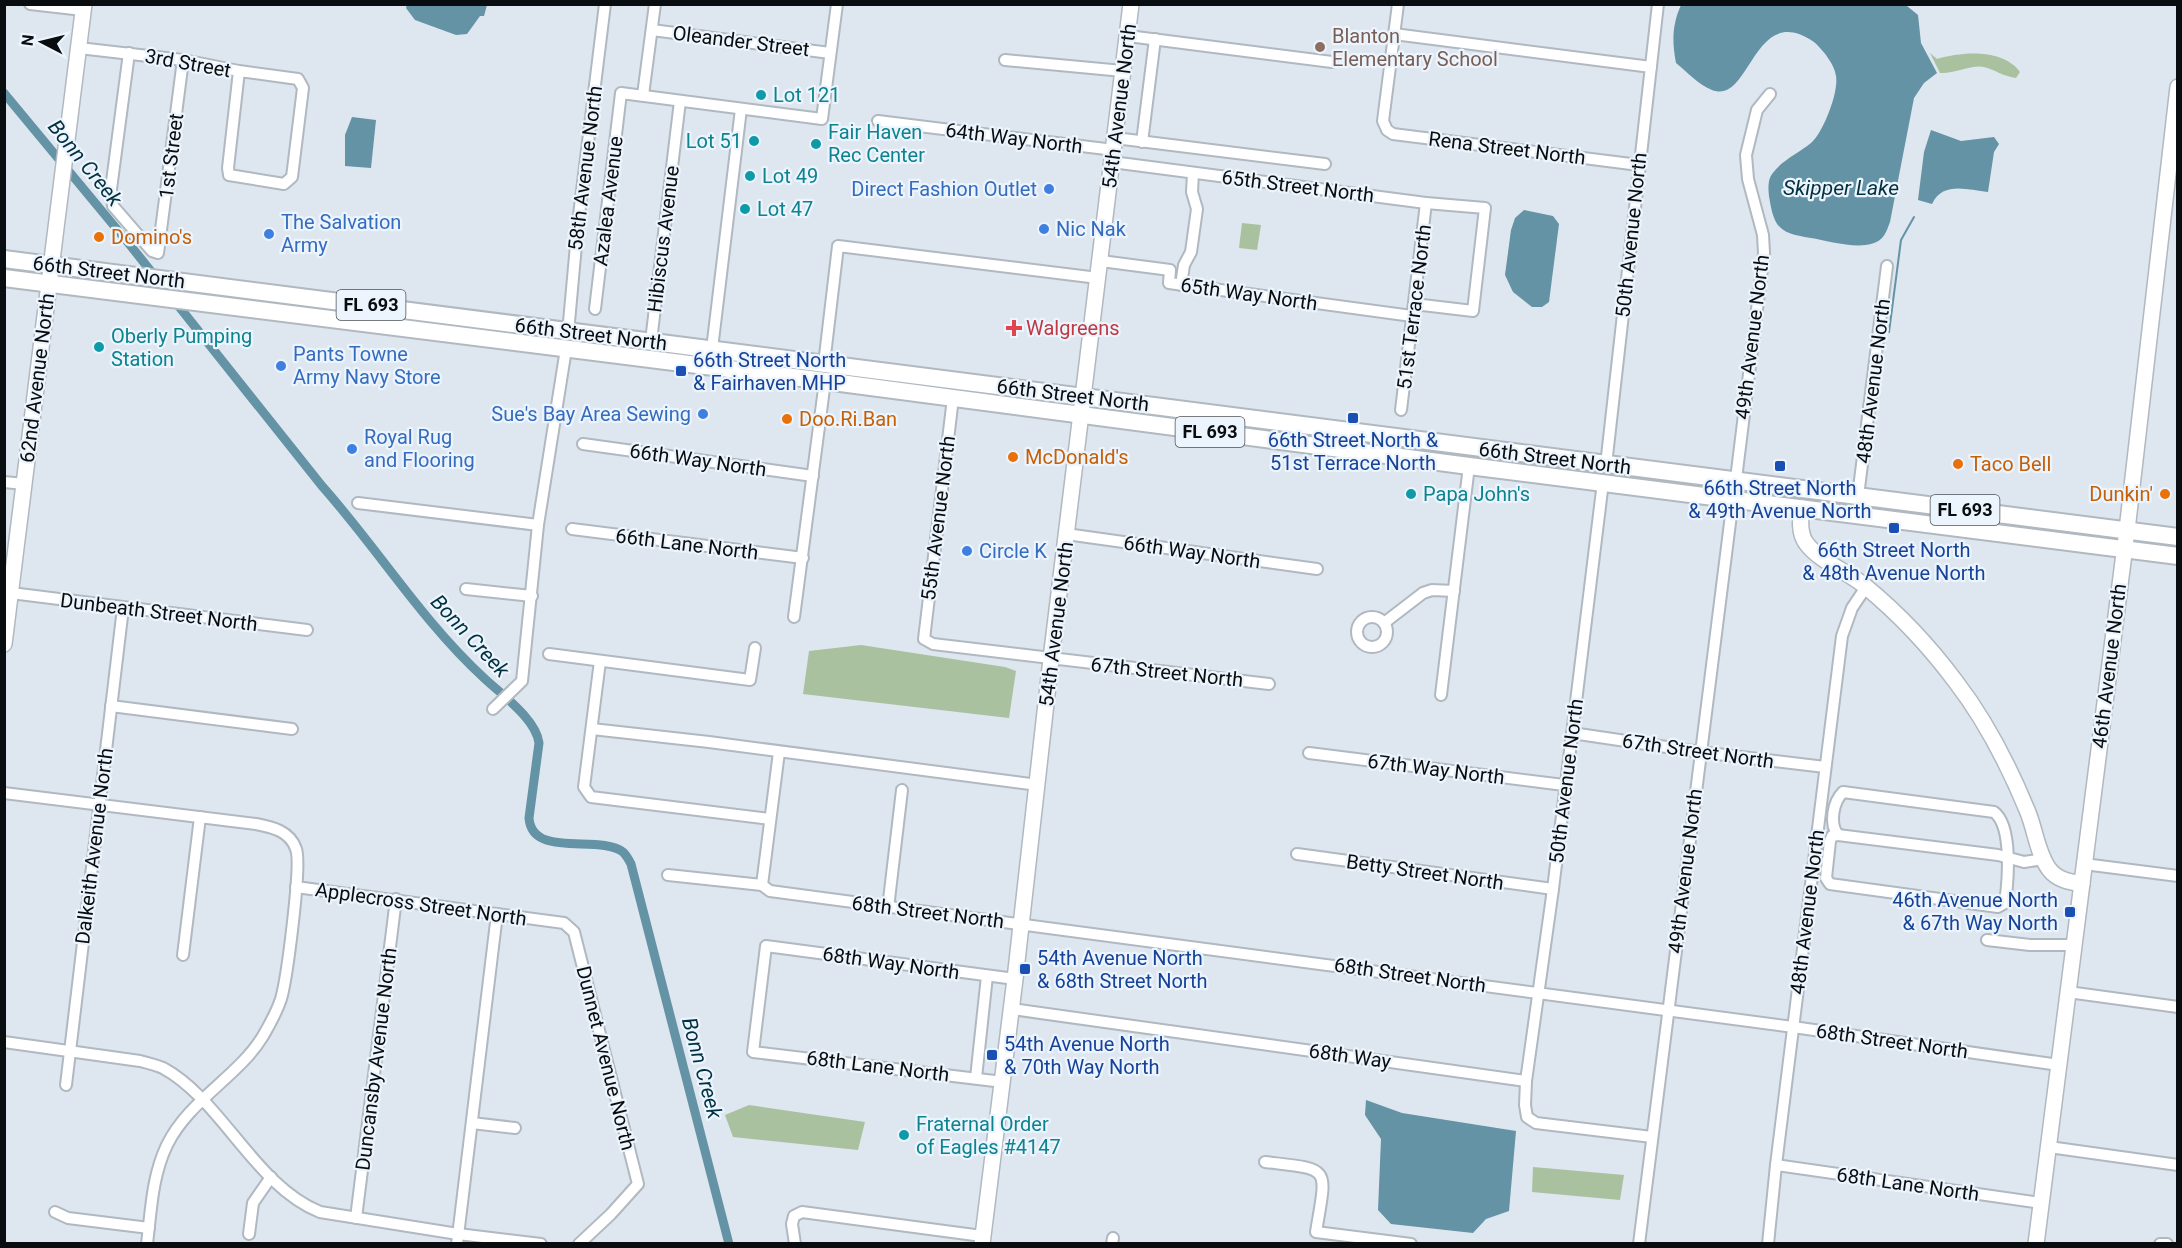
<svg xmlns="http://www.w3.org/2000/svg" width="2182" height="1248" font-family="Roboto,sans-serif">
	<rect width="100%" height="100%" fill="#dee6f0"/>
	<!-- green -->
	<g fill="#a9c19f">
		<path d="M1930,53L1937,59C1962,52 2002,48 2020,72L2016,78C2002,76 1996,70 1984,67C1973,64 1954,74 1940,73Z"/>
		<polygon points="1242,223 1261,225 1257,250 1239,248"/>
		<polygon points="861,645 1005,667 1016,671 1009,718 803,694 809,651"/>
		<polygon points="749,1105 865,1122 858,1150 733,1137 725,1115"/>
		<polygon points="1533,1167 1624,1175 1620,1200 1532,1192"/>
	</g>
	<!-- water -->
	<g fill="#6393a4">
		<polygon points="407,4 487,4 487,5 484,16 480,16 467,34 456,35 415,20 406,8"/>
		<path d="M1897,4L1907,6L1918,15L1921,43L1937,73L1924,83L1914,98L1890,222C1888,227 1886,234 1882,238C1867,253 1830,241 1811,238C1779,233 1774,228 1769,196C1768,189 1768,179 1772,174C1782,160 1799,153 1811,143C1823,133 1839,92 1836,76C1835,65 1823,50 1814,42C1753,0 1751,105 1712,90C1699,85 1687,72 1676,63C1672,42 1672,25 1681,5Z"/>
		<polygon points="352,117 376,120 371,168 345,166 345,135"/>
		<path d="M1931,130L1961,141L1994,137L1999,144L1994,152L1988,192C1967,190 1943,181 1932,204L1918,200L1924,152Z"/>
		<polygon points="1524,210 1553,216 1559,224 1549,302 1542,307 1532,307 1513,292 1505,275 1511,230 1515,218"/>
		<polygon points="1366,1100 1402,1113 1516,1131 1509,1211 1486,1219 1473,1233 1391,1224 1378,1210 1381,1139 1365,1115"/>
	</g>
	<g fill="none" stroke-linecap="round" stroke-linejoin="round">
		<!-- stream -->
		<polyline stroke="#6393a4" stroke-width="2" points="1889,332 1901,240 1914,217"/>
		<!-- canal -->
		<path stroke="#6393a4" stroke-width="9" d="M4,93L130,245L322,486C378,549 422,621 484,678C502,695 536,719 539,743L529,818C532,859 599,834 623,852C626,855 629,860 631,864L729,1244"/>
		<defs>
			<g id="street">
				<polyline points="30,4 83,10"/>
				<polyline points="1398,4 1383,121 1387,130 1393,134 1639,165"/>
				<polyline points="652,30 830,53"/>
				<polyline points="1394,34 1651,67"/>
				<polyline points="1128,36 1332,62"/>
				<polyline points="79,48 183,60 239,71 298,79 303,88 292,177 284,184 229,175 228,168 239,71"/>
				<polyline points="129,53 111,189 113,206 152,251 158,253 183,60"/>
				<polyline points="1005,60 1123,71"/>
				<polyline points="643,95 655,4"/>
				<polyline points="878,121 1114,150"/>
				<polyline points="1115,138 1325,164"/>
				<polyline points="1142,142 1155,39"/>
				<polyline points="1112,162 1426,203 1485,208 1473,311 1414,304"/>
				<polyline points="1101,261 1170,270 1169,283 1412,316"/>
				<polyline points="1181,285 1184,265 1191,252 1197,209 1192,192 1193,173"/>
				<polyline points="595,309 621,93 822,119 837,4"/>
				<polyline points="564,331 569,322 578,223 605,4"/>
				<polyline points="651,341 680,101"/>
				<polyline points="712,349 741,109"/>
				<polyline points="824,364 838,246 1098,278"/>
				<polyline points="953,398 924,639 933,644 1269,684"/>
				<polyline points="1401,410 1426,203"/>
				<polyline points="583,444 813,476"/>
				<polyline points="1606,465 1658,4"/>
				<polyline points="1736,479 1764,253 1763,235 1748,179 1746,155 1757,110 1770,94"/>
				<polyline points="4,482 24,484"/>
				<polyline points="1603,482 1553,889 1526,1081 1525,1105 1527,1117 1536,1123 1652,1137"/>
				<polyline points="1858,496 1887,266"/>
				<polyline points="358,503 538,525"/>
				<polyline points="572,529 803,558"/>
				<polyline points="1066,534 1317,569"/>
				<polyline points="466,589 532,596"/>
				<polyline points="11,593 307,630"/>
				<polyline points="794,617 825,381"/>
				<circle cx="1372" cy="632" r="15"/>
				<polyline points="1384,623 1423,593 1432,590 1454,591"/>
				<polyline points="549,654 750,680 755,648"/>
				<polyline points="600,661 584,787 591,797 770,819"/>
				<polyline points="1441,695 1469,466"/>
				<polyline points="111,706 292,729"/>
				<polyline points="493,709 522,681 538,525 566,349"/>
				<polyline points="592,729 709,742 1038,785"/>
				<polyline points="1572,733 1700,752 1825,767"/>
				<polyline points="1309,753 1564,785"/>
				<path d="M1843,792L1994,812C2013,826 2008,882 2005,903L1998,907L1830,884L1826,878L1830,841L1832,836L1838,835C1829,824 1833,802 1843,792Z"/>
				<path d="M4,793L256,824C272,827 290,831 296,849C302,864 287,978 281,999C277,1011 270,1024 263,1036C239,1076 189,1100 167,1145C152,1176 151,1211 147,1244"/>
				<polyline points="1838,835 1998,855 2024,862 2044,859"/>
				<polyline points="1297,854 1553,889"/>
				<polyline points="2084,864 2178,876"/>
				<polyline points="668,875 762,885"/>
				<polyline points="762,885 770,891 1793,1027 2059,1065"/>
				<polyline points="762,885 779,752"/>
				<polyline points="296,887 564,923 574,932 638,1184 611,1214 579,1244"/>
				<polyline points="888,908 902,790"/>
				<polyline points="1987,940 2030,945 2074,945"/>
				<polyline points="183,955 200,817"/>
				<polyline points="2068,992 2178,1007"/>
				<polyline points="1012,1009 1526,1081"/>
				<path d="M4,1042L140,1061C148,1063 156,1065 163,1068C222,1100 255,1186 320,1212L458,1234L541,1244"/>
				<polyline points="976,1078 987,976"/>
				<polyline points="1003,1082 753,1052 766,946 1015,979"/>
				<polyline points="66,1085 123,608"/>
				<polyline points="472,1123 515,1128"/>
				<polyline points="2049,1147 2178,1165"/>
				<path d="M1265,1162C1332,1170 1327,1165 1316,1232L1411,1244"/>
				<polyline points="1776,1165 2041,1203"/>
				<polyline points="55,1212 68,1218 149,1228"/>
				<polyline points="356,1218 396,899"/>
				<polyline points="249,1234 253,1203 271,1177"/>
				<polyline points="457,1244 497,914"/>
				<polyline points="795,1244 792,1224 794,1216 802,1212 982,1236"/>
				<polyline points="1112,1244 1113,1238"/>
				<polyline points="1639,1244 1733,499"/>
				<polyline points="1768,1244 1776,1165 1842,636 1852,608 1866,587"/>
				<polyline points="2160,1244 2167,1244"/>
			</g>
			<g id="secondary">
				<path d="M1802,508C1800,520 1799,533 1806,543C1820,562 1847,571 1865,586C1899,614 1930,647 1956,682C1986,721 2008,764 2027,810C2035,828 2037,853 2049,869C2057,880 2070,882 2082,884"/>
				<polyline points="4,644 84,4"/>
				<polyline points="982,1244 1015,979 1051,659 1131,4"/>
				<polyline points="2036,1244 2127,530 2178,87"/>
			</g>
			<g id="primary">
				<polyline points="4,259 2178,537"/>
				<polyline points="4,278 825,381 1469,466 2178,556"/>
			</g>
		</defs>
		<!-- street casing -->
		<use href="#street" stroke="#b0b8c0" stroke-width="14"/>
		<!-- secondary casing -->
		<use href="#secondary" stroke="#b0b8c0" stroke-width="18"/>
		<!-- primary casing -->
		<use href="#primary" stroke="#b0b8c0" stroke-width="20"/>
		<!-- street -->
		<use href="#street" stroke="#fff" stroke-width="10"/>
		<!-- secondary -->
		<use href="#secondary" stroke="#fff" stroke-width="15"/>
		<!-- primary -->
		<use href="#primary" stroke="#fff" stroke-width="16"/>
	</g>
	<!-- markers -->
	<circle fill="#8d6e63" stroke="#ecf4fd" stroke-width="2" cx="1320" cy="47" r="6"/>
	<g fill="#0f9aa8" stroke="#ecf4fd" stroke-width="2">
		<circle cx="761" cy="95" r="6"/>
		<circle cx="754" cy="141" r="6"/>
		<circle cx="816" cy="144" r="6"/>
		<circle cx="750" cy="176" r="6"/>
		<circle cx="745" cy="209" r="6"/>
		<circle cx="99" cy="347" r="6"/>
		<circle cx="1411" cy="494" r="6"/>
		<circle cx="904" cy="1135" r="6"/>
	</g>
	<g fill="#3f7fe0" stroke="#ecf4fd" stroke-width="2">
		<circle cx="1049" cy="189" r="6"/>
		<circle cx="1044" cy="229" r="6"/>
		<circle cx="269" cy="234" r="6"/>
		<circle cx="281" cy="366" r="6"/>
		<circle cx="703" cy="414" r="6"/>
		<circle cx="352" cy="449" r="6"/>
		<circle cx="967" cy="551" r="6"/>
	</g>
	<g fill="#e8710a" stroke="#ecf4fd" stroke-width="2">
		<circle cx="99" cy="237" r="6"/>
		<circle cx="787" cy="419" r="6"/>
		<circle cx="1013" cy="457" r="6"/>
		<circle cx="1958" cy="464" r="6"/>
		<circle cx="2165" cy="494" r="6"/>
	</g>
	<path fill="#e0444e" stroke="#ecf4fd" stroke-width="2" d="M1011 319h6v6h6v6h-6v6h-6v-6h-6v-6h6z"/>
	<g fill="#1a4fb4" stroke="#ecf4fd" stroke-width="2">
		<rect x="675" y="365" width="12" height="12" rx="3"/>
		<rect x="1347" y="412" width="12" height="12" rx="3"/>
		<rect x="1774" y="460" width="12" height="12" rx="3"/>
		<rect x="1888" y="522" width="12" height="12" rx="3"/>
		<rect x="2064" y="906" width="12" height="12" rx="3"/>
		<rect x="1019" y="963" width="12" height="12" rx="3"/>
		<rect x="986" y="1049" width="12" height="12" rx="3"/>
	</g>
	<g text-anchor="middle" stroke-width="4.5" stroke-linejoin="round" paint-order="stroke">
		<!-- shield labels -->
		<g fill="#ecf4fd" stroke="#4e5256" stroke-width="1.5">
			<rect x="336.5" y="290" width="69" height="30" rx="4.5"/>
			<rect x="1175.5" y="417" width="69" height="30" rx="4.5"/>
			<rect x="1930.5" y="495" width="69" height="30" rx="4.5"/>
		</g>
		<g font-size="18" font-weight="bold" fill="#0a0d0f">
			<text x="371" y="311">FL 693</text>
			<text x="1210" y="438">FL 693</text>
			<text x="1965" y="516">FL 693</text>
		</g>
		<!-- education labels -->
		<g font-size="20" fill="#785e54" stroke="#ecf4fd" text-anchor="start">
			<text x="1332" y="43">Blanton<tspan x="1332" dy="23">Elementary School</tspan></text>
		</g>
		<!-- street labels -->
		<g font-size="20" fill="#0a0d0f" stroke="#ecf4fd">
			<text transform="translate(741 41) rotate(7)" y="7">Oleander Street</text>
			<text transform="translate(188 63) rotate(10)" y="7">3rd Street</text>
			<text transform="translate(1119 106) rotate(-83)" y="7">54th Avenue North</text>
			<text transform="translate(1014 138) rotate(7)" y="7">64th Way North</text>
			<text transform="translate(1507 148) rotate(7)" y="7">Rena Street North</text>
			<text transform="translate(171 156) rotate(-83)" y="7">1st Street</text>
			<text transform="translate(585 168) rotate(-83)" y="7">58th Avenue North</text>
			<text transform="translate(1298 186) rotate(7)" y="7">65th Street North</text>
			<text transform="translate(608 201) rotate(-83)" y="7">Azalea Avenue</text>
			<text transform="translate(1631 235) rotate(-84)" y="7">50th Avenue North</text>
			<text transform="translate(663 239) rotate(-83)" y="7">Hibiscus Avenue</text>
			<text transform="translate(109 272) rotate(7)" y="7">66th Street North</text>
			<text transform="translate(1249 294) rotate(8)" y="7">65th Way North</text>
			<text transform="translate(1414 307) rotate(-83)" y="7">51st Terrace North</text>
			<text transform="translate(591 334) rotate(7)" y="7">66th Street North</text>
			<text transform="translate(1752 337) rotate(-83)" y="7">49th Avenue North</text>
			<text transform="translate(37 378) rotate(-83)" y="7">62nd Avenue North</text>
			<text transform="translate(1873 381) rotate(-83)" y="7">48th Avenue North</text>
			<text transform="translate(1073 395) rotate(7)" y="7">66th Street North</text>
			<text transform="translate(1555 458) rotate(7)" y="7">66th Street North</text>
			<text transform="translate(698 460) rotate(8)" y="7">66th Way North</text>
			<text transform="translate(938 518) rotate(-83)" y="7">55th Avenue North</text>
			<text transform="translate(687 544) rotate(7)" y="7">66th Lane North</text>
			<text transform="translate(1192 552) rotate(8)" y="7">66th Way North</text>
			<text transform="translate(159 612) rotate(7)" y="7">Dunbeath Street North</text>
			<text transform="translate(1056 624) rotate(-83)" y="7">54th Avenue North</text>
			<text transform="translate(2109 666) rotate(-83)" y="7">46th Avenue North</text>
			<text transform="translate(1167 672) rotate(6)" y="7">67th Street North</text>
			<text transform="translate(1698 751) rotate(8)" y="7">67th Street North</text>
			<text transform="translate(1436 769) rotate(7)" y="7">67th Way North</text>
			<text transform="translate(1566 781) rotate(-83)" y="7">50th Avenue North</text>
			<text transform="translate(94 846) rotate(-83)" y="7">Dalkeith Avenue North</text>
			<text transform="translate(1685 871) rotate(-83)" y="7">49th Avenue North</text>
			<text transform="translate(1425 872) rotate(8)" y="7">Betty Street North</text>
			<text transform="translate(421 904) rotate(8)" y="7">Applecross Street North</text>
			<text transform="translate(928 912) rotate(7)" y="7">68th Street North</text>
			<text transform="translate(1807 912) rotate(-83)" y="7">48th Avenue North</text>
			<text transform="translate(891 963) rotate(8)" y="7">68th Way North</text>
			<text transform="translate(1410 975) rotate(8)" y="7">68th Street North</text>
			<text transform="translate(1892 1041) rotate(8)" y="7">68th Street North</text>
			<text transform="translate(1350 1056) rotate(8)" y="7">68th Way</text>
			<text transform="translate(606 1058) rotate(76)" y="7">Dunnet Avenue North</text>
			<text transform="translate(376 1059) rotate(-83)" y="7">Duncansby Avenue North</text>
			<text transform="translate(878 1066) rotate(7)" y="7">68th Lane North</text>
			<text transform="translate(1908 1184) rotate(8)" y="7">68th Lane North</text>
		</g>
		<!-- culture labels -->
		<g font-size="20" fill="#0d838f" stroke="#ecf4fd" text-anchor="start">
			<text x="773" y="102">Lot 121</text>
			<text x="828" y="139">Fair Haven<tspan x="828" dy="23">Rec Center</tspan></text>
			<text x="742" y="148" text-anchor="end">Lot 51</text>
			<text x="762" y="183">Lot 49</text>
			<text x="757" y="216">Lot 47</text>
			<text x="111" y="343">Oberly Pumping<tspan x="111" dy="23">Station</tspan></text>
			<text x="1423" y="501">Papa John's</text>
			<text x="916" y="1131">Fraternal Order<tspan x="916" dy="23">of Eagles #4147</tspan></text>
		</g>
		<!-- shop labels -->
		<g font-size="20" fill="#366cbe" stroke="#ecf4fd" text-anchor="start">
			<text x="1037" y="196" text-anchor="end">Direct Fashion Outlet</text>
			<text x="281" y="229">The Salvation<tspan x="281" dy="23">Army</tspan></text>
			<text x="1056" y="236">Nic Nak</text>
			<text x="293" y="361">Pants Towne<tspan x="293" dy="23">Army Navy Store</tspan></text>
			<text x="691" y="421" text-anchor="end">Sue's Bay Area Sewing</text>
			<text x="364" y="444">Royal Rug<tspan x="364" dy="23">and Flooring</tspan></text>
			<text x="979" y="558">Circle K</text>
		</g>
		<!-- food labels -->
		<g font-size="20" fill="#c56008" stroke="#ecf4fd" text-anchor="start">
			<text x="111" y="244">Domino's</text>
			<text x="799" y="426">Doo.Ri.Ban</text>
			<text x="1025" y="464">McDonald's</text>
			<text x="1970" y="471">Taco Bell</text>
			<text x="2153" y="501" text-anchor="end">Dunkin'</text>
		</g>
		<!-- health labels -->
		<g font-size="20" fill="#be3a42" stroke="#ecf4fd" text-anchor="start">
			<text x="1026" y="335">Walgreens</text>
		</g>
		<!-- transit labels -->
		<g font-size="20" fill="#164399" stroke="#ecf4fd" text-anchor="start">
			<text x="693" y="367">66th Street North<tspan x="693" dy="23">&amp; Fairhaven MHP</tspan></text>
			<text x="1353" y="447" text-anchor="middle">66th Street North &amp;<tspan x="1353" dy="23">51st Terrace North</tspan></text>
			<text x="1780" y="495" text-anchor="middle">66th Street North<tspan x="1780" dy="23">&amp; 49th Avenue North</tspan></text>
			<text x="1894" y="557" text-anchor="middle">66th Street North<tspan x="1894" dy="23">&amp; 48th Avenue North</tspan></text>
			<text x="2058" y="907" text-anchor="end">46th Avenue North<tspan x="2058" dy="23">&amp; 67th Way North</tspan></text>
			<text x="1037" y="965">54th Avenue North<tspan x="1037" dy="23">&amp; 68th Street North</tspan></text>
			<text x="1004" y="1051">54th Avenue North<tspan x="1004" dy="23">&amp; 70th Way North</tspan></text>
		</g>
		<!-- water labels -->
		<g font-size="21" font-style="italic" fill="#01313e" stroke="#ecf4fd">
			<text transform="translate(85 163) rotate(51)" y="7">Bonn Creek</text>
			<text x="1841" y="195">Skipper Lake</text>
			<text transform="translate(470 636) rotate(47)" y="7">Bonn Creek</text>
			<text transform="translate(702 1068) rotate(75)" y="7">Bonn Creek</text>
		</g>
	</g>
	<!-- border -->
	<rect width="2182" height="1248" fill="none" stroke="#0a0d0f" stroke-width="12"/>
	<!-- north arrow -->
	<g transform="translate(42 42) rotate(277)" stroke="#ecf4fd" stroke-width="4.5" paint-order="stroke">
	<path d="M0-4.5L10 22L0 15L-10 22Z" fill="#0a0d0f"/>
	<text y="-9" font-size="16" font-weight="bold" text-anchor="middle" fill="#0a0d0f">N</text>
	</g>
</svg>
